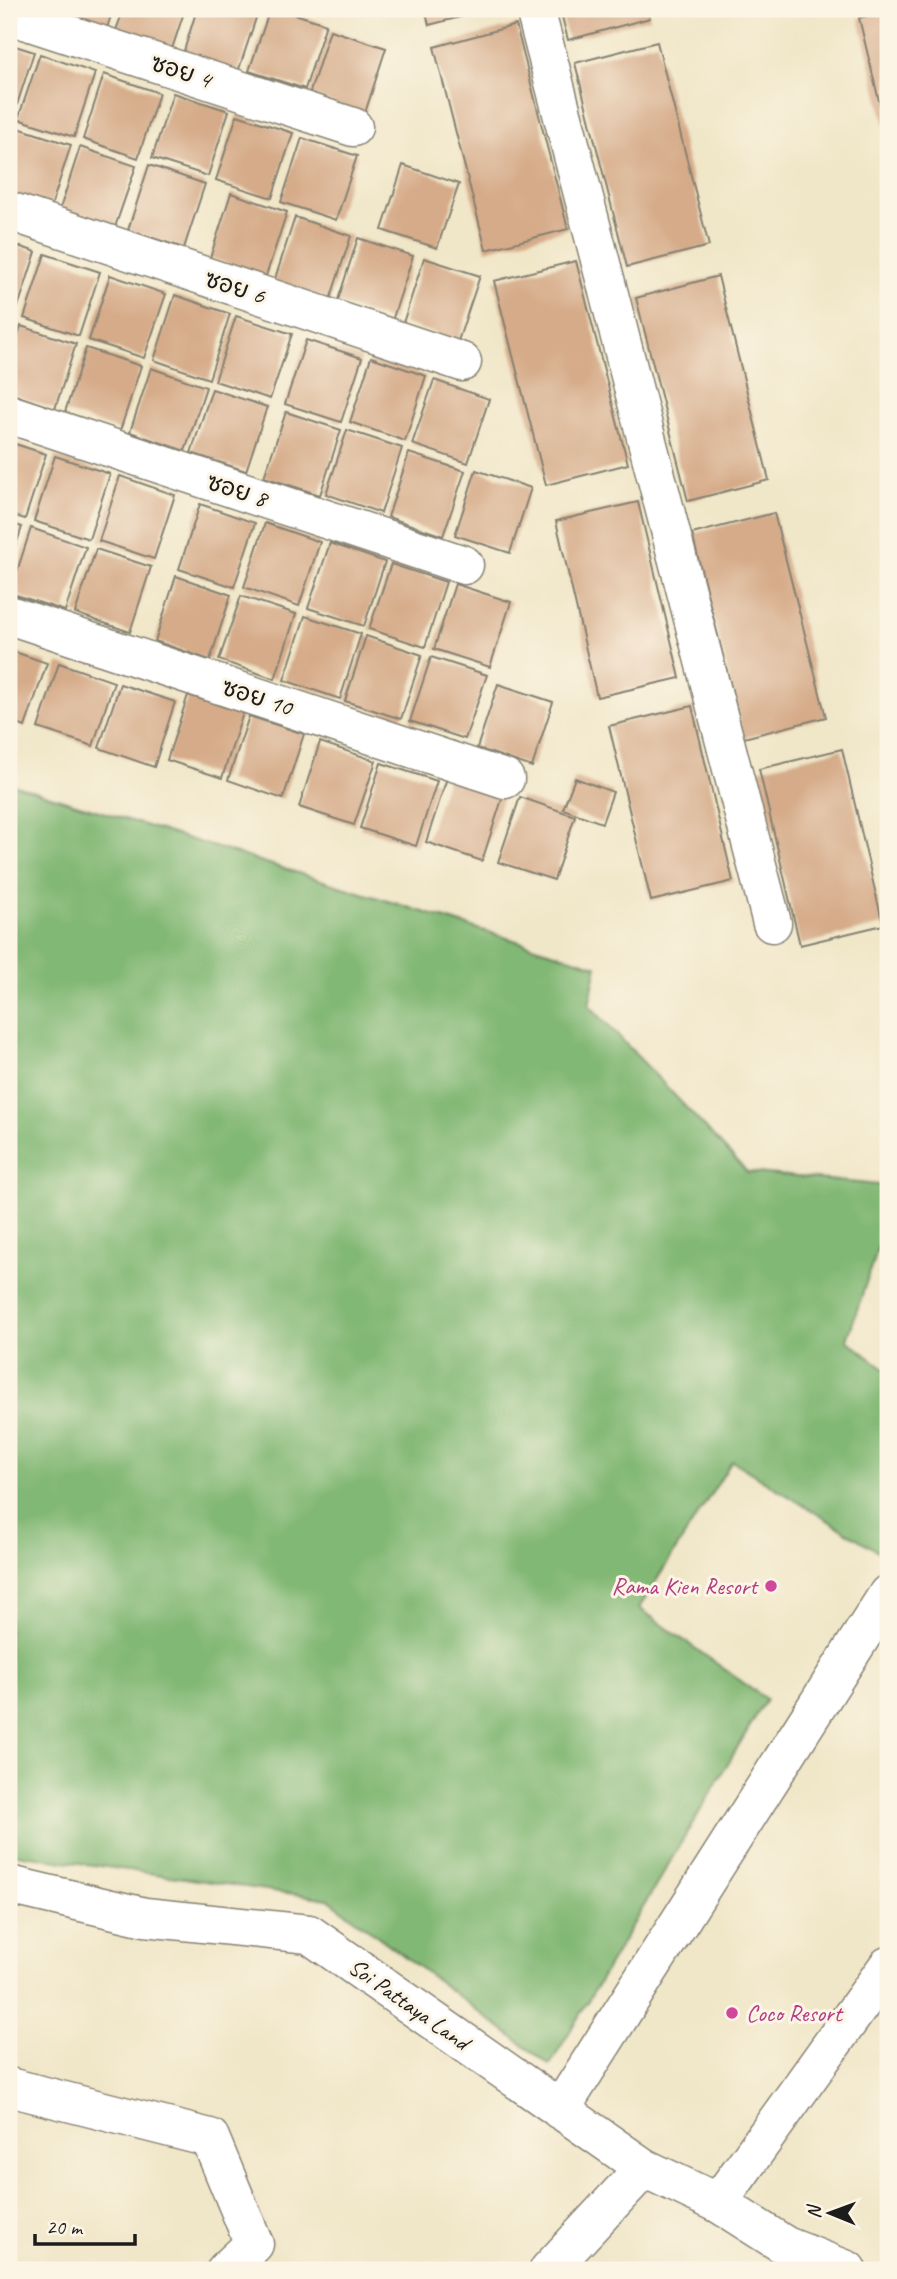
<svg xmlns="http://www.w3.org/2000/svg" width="897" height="2279" font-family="Caveat,'Playpen Sans Thai',sans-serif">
	<rect width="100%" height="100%" fill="#fcf5e5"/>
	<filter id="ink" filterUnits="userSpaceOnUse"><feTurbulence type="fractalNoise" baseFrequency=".0143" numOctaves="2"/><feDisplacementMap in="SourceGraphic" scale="14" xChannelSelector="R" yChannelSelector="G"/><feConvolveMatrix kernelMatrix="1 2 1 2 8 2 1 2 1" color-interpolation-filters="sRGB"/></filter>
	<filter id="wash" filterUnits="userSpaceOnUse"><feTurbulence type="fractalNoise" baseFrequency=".00686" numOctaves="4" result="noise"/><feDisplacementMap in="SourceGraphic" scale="28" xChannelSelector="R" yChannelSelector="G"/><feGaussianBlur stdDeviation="1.57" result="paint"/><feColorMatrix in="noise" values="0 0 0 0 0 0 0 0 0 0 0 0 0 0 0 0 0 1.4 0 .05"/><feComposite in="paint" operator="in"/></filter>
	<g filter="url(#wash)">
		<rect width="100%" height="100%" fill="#f0e6c8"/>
		<!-- forest -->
		<polygon fill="#82b874" stroke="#4f6a48" stroke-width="2" points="9,783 597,966 589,1005 747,1172 888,1186 888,1217 847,1340 888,1372 888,1538 879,1552 732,1461 639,1608 766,1699 550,2065 328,1899 9,1853"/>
		<g id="blocks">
			<!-- building -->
			<g fill="#d5ab89">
				<polygon points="49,9 113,9 107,28"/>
				<polygon points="124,9 185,9 172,49 116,30"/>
				<polygon points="197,9 259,9 238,72 183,54"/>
				<polygon points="270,9 279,9 326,24 305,89 249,71"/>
				<polygon points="425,9 487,9 488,10 429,25"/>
				<polygon points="560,9 647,9 650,18 568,40"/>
				<polygon points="888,11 888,134 887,134 859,18"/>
				<polygon points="516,25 568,229 486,250 434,47"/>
				<polygon points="330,30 386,48 365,113 309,95"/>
				<polygon points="657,42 709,246 627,267 575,63"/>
				<polygon points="9,44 34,52 13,117 9,116"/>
				<polygon points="40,54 95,73 74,137 18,119"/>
				<polygon points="104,74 159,93 138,158 83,139"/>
				<polygon points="173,93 229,111 208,176 152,158"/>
				<polygon points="237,115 293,133 272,198 216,180"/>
				<polygon points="15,127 71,145 50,210 9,196 9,146"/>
				<polygon points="302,138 357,156 336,220 281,202"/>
				<polygon points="80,147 136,166 114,230 59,212"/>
				<polygon points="149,165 205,184 184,248 128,230"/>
				<polygon points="403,165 459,184 437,248 382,230"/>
				<polygon points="231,193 287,212 266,276 210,258"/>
				<polygon points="295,217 351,236 330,300 274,282"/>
				<polygon points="358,238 413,256 392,321 337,303"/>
				<polygon points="9,243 36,252 15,316 9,314"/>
				<polygon points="45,254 100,272 79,336 24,318"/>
				<polygon points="424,258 480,276 458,341 403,323"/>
				<polygon points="576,261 628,464 546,485 494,281"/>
				<polygon points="110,275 166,294 144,358 89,340"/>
				<polygon points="718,276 769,480 688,501 636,298"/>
				<polygon points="175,295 230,314 209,379 154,360"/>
				<polygon points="236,316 292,334 270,399 215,381"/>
				<polygon points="21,326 76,344 55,409 9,393 9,363"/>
				<polygon points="306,340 362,358 341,422 285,404"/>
				<polygon points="86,348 141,366 120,431 65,412"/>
				<polygon points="371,357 426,376 405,441 350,422"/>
				<polygon points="151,368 206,387 185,451 130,432"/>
				<polygon points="434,380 489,399 468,463 412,444"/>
				<polygon points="212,389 267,407 246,471 191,453"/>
				<polygon points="286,412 341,430 320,495 264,477"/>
				<polygon points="347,430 402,448 381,513 326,494"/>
				<polygon points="9,442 46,454 25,519 9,514"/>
				<polygon points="409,453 465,471 443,536 388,517"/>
				<polygon points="55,456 110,474 89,539 34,521"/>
				<polygon points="476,470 531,488 510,553 455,535"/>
				<polygon points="120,476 175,495 154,559 99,541"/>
				<polygon points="638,502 680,678 597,697 556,521"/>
				<polygon points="200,504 255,523 234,587 179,569"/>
				<polygon points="774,513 826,717 744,738 692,534"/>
				<polygon points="9,523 22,527 9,566"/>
				<polygon points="265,523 320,542 299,606 244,587"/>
				<polygon points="31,528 86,547 65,611 10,593"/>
				<polygon points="330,543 385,562 364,626 308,608"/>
				<polygon points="96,549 151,567 130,632 75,613"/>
				<polygon points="391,564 446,582 425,647 369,629"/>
				<polygon points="176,576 231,595 210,660 155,641"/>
				<polygon points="455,584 511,602 490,667 434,649"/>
				<polygon points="241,596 296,614 275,679 219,660"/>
				<polygon points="305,616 361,634 340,699 284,680"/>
				<polygon points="366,636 422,655 401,719 345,701"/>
				<polygon points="9,650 47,663 25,727 9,721"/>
				<polygon points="431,657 487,675 465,739 410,721"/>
				<polygon points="59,663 114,682 93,746 38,728"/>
				<polygon points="120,684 175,702 154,767 99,748"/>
				<polygon points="498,684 553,702 532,767 477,748"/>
				<polygon points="188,695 243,713 222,778 167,760"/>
				<polygon points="692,706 733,881 651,901 609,726"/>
				<polygon points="249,716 304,734 283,799 228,780"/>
				<polygon points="320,742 376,761 354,825 299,807"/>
				<polygon points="842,749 883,925 800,945 759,769"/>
				<polygon points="381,763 437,781 416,846 360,828"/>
				<polygon points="447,778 503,796 482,861 426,842"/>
				<polygon points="575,778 613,792 602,823 563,809"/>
				<polygon points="520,797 575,816 554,880 498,862"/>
			</g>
		</g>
	</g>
	<g filter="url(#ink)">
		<use href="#blocks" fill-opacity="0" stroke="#868172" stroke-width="2"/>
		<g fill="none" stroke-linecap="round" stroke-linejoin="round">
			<defs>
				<g id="minor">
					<polyline points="535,9 772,923"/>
					<polyline points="9,15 353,127"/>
					<polyline points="9,211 462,362"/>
					<polyline points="9,414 464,565"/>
					<polyline points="9,615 505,779"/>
					<polyline points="9,1885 145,1917 309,1934 644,2168 718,2203 786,2246 847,2270"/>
					<polyline points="9,2087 210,2138 254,2244 226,2270"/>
					<polyline points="560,2110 888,1594"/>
					<polyline points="718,2203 888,1966"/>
					<polyline points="549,2270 644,2168"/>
				</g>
			</defs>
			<!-- minor casing -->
			<use href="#minor" stroke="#868172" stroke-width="41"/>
			<!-- minor -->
			<use href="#minor" stroke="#fff" stroke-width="38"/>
		</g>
	</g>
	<!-- markers -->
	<g fill="#d1479c" stroke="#fcf5e5" stroke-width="2.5">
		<circle cx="771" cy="1586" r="7"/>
		<circle cx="732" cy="2013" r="7"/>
	</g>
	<g text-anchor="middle" stroke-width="6" stroke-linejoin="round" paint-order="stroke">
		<!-- street labels -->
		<g font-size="24" fill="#1c1c1c" stroke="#fcf5e5">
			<text transform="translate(181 71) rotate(18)" y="8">ซอย 4</text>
			<text transform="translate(235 287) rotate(18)" y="8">ซอย 6</text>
			<text transform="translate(237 490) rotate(18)" y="8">ซอย 8</text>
			<text transform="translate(257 697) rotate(18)" y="8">ซอย 10</text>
			<text transform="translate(409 2004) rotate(35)" y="8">Soi Pattaya Land</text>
		</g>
		<!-- hotel labels -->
		<g font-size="24" fill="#b23c85" stroke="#fcf5e5" text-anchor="end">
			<text x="757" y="1594">Rama Kien Resort</text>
			<text x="746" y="2021" text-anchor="start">Coco Resort</text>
		</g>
	</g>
	<!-- margin -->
	<rect width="897" height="2279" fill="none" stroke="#fcf5e5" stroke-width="35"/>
	<!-- north arrow -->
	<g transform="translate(830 2213) rotate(271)" stroke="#fcf5e5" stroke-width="5" paint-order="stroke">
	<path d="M0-5L12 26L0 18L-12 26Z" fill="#1c1c1c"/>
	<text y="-10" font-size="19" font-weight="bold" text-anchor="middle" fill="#1c1c1c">N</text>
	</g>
	<!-- scale -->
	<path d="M35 2234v10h100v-10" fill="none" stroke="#1c1c1c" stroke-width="3.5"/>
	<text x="46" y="2234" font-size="21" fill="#1c1c1c" stroke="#fcf5e5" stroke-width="5" paint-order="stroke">20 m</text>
</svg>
